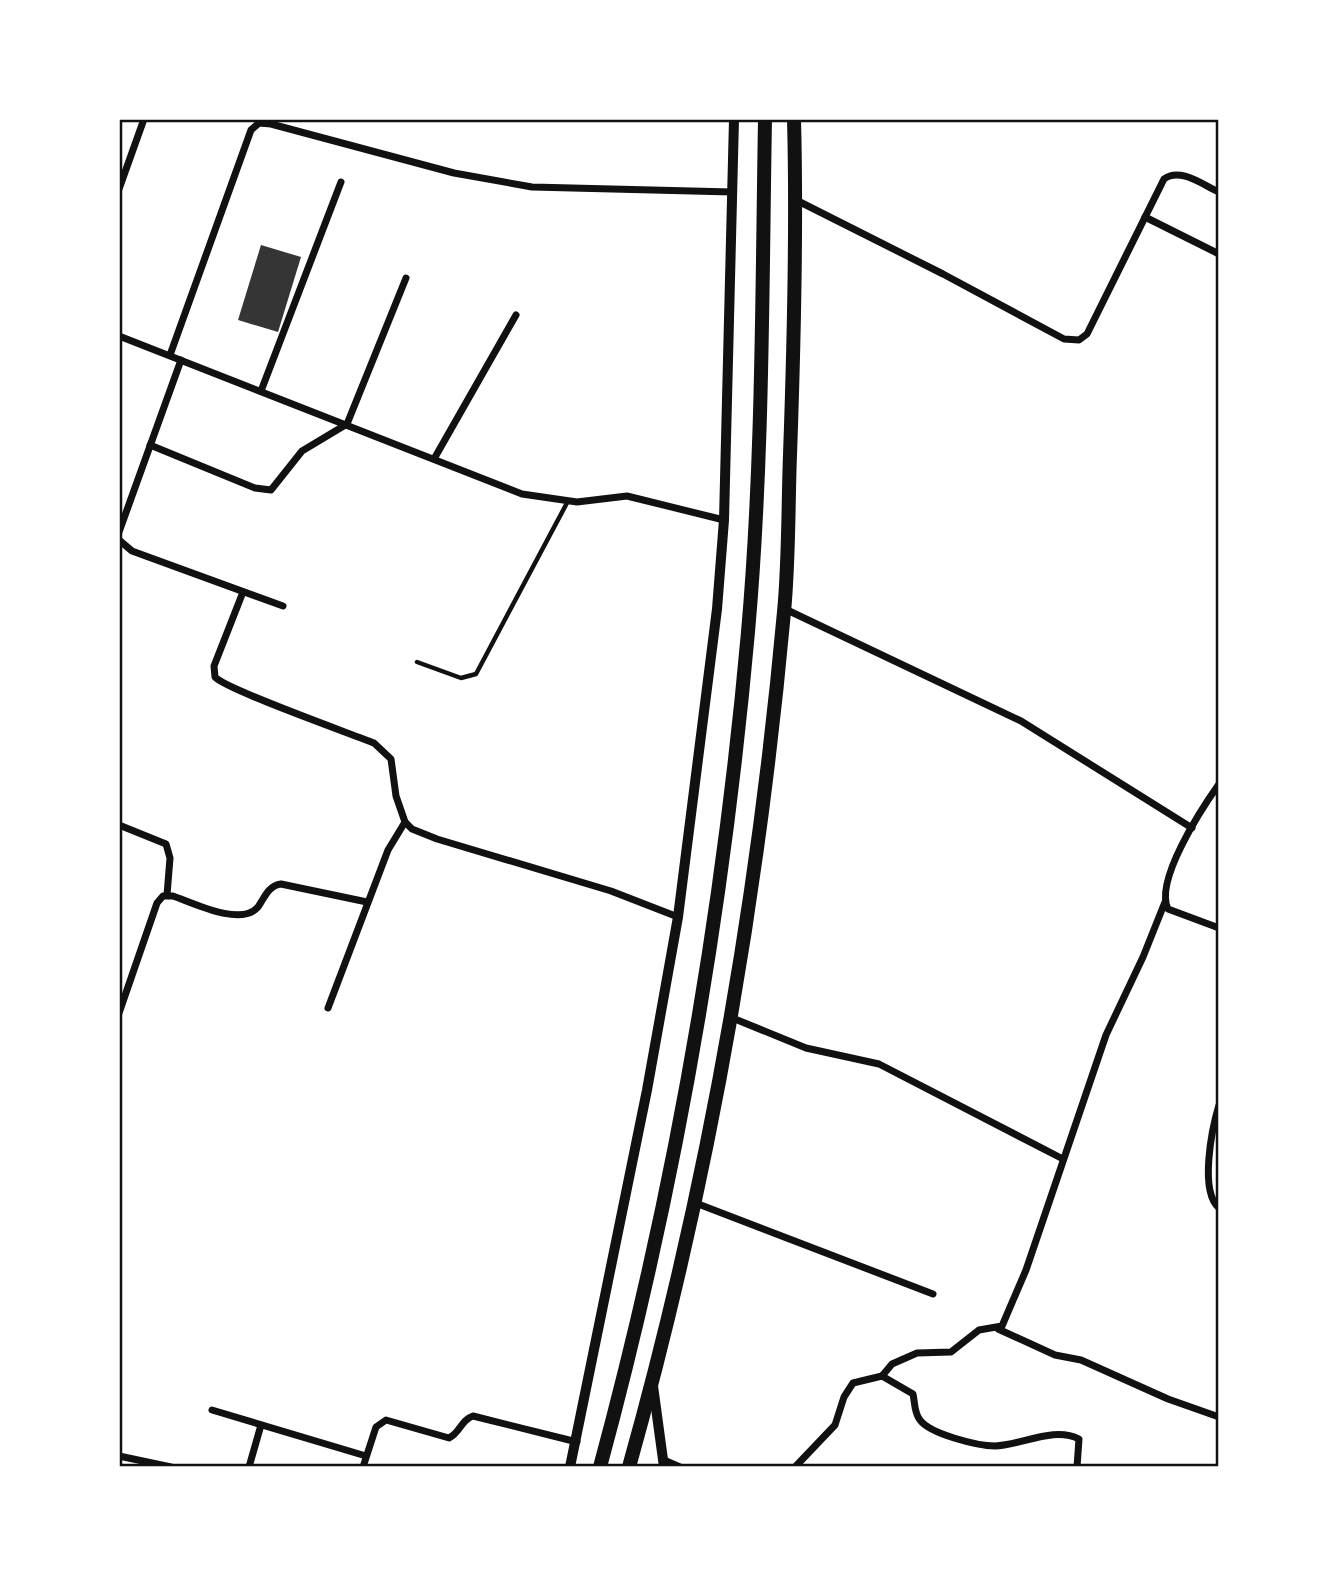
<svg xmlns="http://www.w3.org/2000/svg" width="1338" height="1586" font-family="Quicksand,sans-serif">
	<rect width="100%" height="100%" fill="#fff"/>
	<!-- building -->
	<polygon fill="#353535" points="261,245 301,257 278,332 238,320"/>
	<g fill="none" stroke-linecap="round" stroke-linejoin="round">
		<!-- service -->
		<polyline stroke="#111" stroke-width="4.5" points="417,662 461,678 476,674 568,501"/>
		<!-- minor -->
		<g stroke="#111" stroke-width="7">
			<polyline points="119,189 144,119"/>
			<path d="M796,200L943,274L1064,339L1079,340L1087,334L1164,179C1180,167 1203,185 1219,192"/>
			<polyline points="1145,217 1219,254"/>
			<polyline points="119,336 522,494 577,502 627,496 724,520"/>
			<polyline points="170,355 251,130 259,123 271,124 454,173 532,187 732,192"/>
			<polyline points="261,391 341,182"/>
			<polyline points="150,445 255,488 271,490 302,451 347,424 406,278"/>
			<polyline points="434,459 516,315"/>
			<polyline points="119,532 181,360"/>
			<polyline points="119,540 132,551 283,606"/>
			<path d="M243,592L214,666L215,677C225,689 349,733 374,743L391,759L396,796L405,822L412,829L437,839L611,891L678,917"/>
			<polyline points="785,609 1021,721 1192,828"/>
			<path d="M1219,784C1202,808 1154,881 1168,909L1219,928"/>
			<polyline points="119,825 166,844 170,858 167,895"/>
			<polyline points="328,1008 388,850 405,822"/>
			<path d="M119,1013L157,903L163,896H173C193,903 241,927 258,907C265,897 268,886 281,884L367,902"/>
			<polyline points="730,1017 806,1048 879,1064 1063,1159"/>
			<path d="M1219,1105C1212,1128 1199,1191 1219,1208"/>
			<polyline points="693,1202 933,1294"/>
			<polyline points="998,1329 1055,1355 1081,1360 1168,1399 1219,1417"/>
			<path d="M882,1376L913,1394C915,1403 914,1413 920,1420C930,1434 978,1446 995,1446C1022,1445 1054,1426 1079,1439L1077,1467"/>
			<polyline points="212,1410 366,1456"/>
			<polyline points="119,1456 171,1467"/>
			<polyline points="664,1460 680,1467"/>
			<polyline points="249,1467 261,1425"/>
			<path d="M363,1467L376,1427L386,1420L449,1438C460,1433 461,1420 473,1416L577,1442"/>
			<polyline points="795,1467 835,1425 844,1397 853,1383 882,1376 892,1364 917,1353 951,1352 979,1330 1002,1326 1026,1270 1106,1035 1143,957 1165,902"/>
		</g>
		<!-- tertiary -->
		<g stroke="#111" stroke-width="10">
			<polyline points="653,1386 664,1467"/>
			<polyline points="570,1467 647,1090 678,917 717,609 724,520 734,119"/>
		</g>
		<!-- trunk -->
		<g stroke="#111" stroke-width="14">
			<path d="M600,1467C674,1194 723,913 748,632C763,462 762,290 765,119"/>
			<path d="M629,1467C707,1189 758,899 784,612C789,560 788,507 790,455C794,343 797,231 794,119"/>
		</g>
	</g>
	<!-- border -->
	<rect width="1338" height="1586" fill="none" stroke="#ffffff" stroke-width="242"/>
	<rect x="121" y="121" width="1096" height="1344" fill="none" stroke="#111" stroke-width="2.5"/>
</svg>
